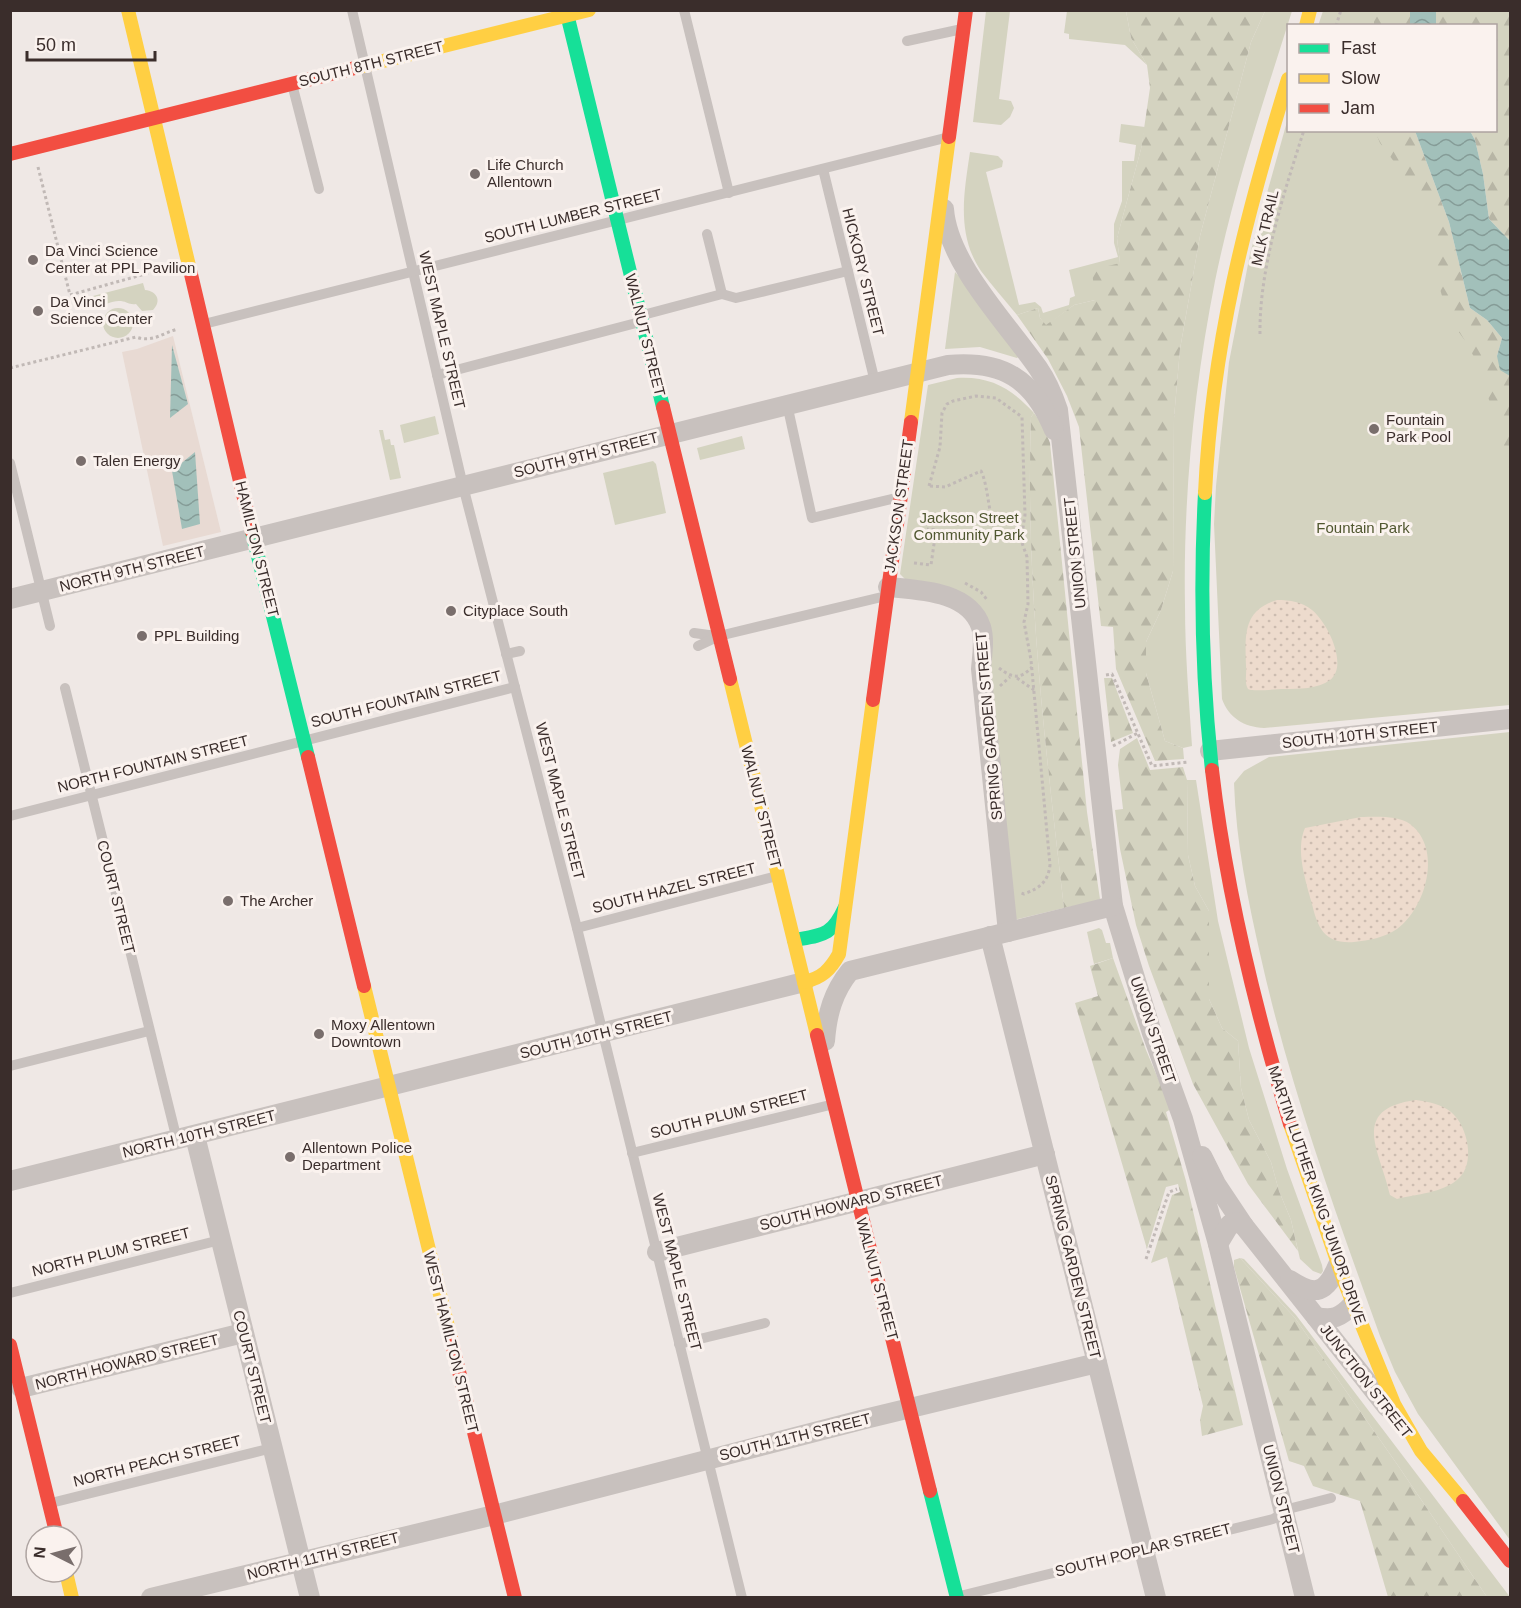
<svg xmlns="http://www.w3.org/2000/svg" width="1521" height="1608" font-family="Helvetica,sans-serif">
	<defs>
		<pattern id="forest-firs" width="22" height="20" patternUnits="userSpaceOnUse" patternTransform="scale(1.5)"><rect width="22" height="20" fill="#d4d3c0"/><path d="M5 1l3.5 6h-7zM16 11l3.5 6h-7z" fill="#b7b5a5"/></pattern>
		<pattern id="sand-dots" width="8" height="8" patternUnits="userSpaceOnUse" patternTransform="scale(1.5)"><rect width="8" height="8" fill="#eddbcd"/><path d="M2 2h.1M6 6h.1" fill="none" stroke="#ccbcb0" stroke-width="1.8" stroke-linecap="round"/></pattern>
		<pattern id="water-waves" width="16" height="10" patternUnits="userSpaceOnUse" patternTransform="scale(1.5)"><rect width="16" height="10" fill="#a2c0ba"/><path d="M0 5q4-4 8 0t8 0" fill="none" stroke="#859c97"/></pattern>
	</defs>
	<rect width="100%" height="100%" fill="#efe8e5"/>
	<!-- green -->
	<g fill="#d4d3c0">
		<polygon points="986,11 1010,11 999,99 1011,101 1014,108 1010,117 1001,125 973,122"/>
		<polygon points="1067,11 1126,11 1131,38 1147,65 1125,45 1069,39 1069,34 1064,33"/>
		<path d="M1265,11H1292C1264,100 1234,189 1215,281C1194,388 1183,497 1185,606C1185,653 1189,700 1192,746L1183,748L1165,741L1146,673V642L1161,610L1173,571L1174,418L1180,349L1200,236L1251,42Z"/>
		<polygon points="1323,11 1408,11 1407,25 1318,26"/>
		<path d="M1288,118V130L1413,131L1444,245L1483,345L1500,377L1510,384V705L1264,728C1244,727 1229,718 1222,699L1214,524L1216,486L1229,362L1250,254Z"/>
		<path d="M1121,124L1145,127L1141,149L1117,238L1120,263L1095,300L1074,305L1046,326L1040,318L1038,308L1017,315C1005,300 992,286 981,271C956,234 964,193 970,152L998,156L1003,161L1002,167L986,172L1019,305L1035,302L1041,307L1043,313L1069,305L1070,298L1075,296L1069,270L1118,257L1114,243V224L1122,201V161H1134L1136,145L1119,142Z"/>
		<polygon points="955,272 958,275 1019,356 1017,358 980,347 945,349"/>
		<path d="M143,283L145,290C157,291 162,301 153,310L142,311L136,304C129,305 128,302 121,301C112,300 105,306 96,306L93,296Z"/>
		<circle cx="118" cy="323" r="15"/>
		<path d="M957,378C991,376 1012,389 1034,413L1031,417C1025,582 1045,744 1064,908L1014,920L989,668L986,617L905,579L900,574L928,385Z"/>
		<polygon points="435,416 439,434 404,443 400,425"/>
		<polygon points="379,430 383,430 385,440 390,439 391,445 394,445 401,478 390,480"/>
		<polygon points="742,436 745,449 700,460 697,448"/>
		<polygon points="653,461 656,464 666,513 615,525 603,473"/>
		<path d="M1510,732V1540L1418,1414L1395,1372L1380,1336C1335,1211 1290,1087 1261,958C1248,900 1236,843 1234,783L1244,771L1269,757Z"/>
		<polygon points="1187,780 1196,780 1218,921 1249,1048 1287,1169 1322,1265 1323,1271 1321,1274 1313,1271 1300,1259 1291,1220 1279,1191 1271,1162 1249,1120 1241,1088 1238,1041 1222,1028 1209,999 1209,911 1195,886 1188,855"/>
		<polygon points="1099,928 1102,930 1106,943 1110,943 1113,958 1094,964 1087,932"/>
		<polygon points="1240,1258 1244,1259 1296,1315 1510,1597 1487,1597 1399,1467 1295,1318"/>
	</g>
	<!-- forest -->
	<g fill="url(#forest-firs)">
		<polygon points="1126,11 1265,11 1251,42 1200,236 1180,349 1174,418 1173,571 1161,610 1146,642 1146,673 1165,741 1183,748 1184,759 1155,761 1116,669 1113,627 1101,626 1079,427 1067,396 1048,359 1017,315 1038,308 1040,318 1046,325 1074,305 1095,300 1092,270 1120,263 1117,238 1141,149 1150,88 1147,65 1131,38"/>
		<rect x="1374" y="11" width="36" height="14"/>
		<polygon points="1436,11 1510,11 1510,241 1489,219 1483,174 1475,140 1470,131 1496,130 1496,26 1436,26"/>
		<polygon points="1375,131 1415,131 1449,222 1470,308 1487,320 1502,338 1497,356 1510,376 1510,472 1502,437 1474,357 1466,342 1448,317 1436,275 1434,223 1424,204 1404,187 1398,167 1380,143"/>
		<path d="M1034,413L1044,427L1050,443L1087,812L1100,899L1094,902L1064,908C1045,744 1025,582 1031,417Z"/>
		<polygon points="1104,678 1112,678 1133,733 1111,742"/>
		<polygon points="1137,738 1150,770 1183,767 1187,780 1188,855 1195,886 1209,911 1209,999 1222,1028 1238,1041 1241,1088 1249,1120 1271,1162 1279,1191 1291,1220 1298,1251 1248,1184 1193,1084 1149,966 1136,925 1120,849 1115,810 1123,809 1118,765 1120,749"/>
		<polygon points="1113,958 1146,1050 1171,1109 1166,1112 1186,1181 1243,1425 1202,1436 1200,1420 1203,1406 1167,1257 1151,1263 1172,1195 1180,1192 1178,1184 1166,1187 1147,1249 1075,1003 1098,996 1090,966"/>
		<polygon points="1240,1258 1295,1318 1399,1467 1487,1597 1388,1597 1360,1501 1313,1486 1304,1466 1289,1461 1234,1267 1234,1260"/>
	</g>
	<!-- sand -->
	<g fill="url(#sand-dots)">
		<path d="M1277,600C1290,600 1302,602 1312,610C1327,622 1349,665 1330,680C1318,689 1298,689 1284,689C1275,689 1254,692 1248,689C1244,682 1247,674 1246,666C1245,635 1243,610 1277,600Z"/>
		<path d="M1361,817C1376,817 1397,815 1410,824C1443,849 1426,908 1397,929C1384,938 1369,940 1354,942C1325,944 1318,929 1312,904C1306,882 1295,850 1305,828Z"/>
		<path d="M1416,1100C1429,1102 1441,1104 1451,1112C1468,1126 1476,1164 1458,1179C1443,1193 1416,1194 1397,1199L1390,1195C1381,1152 1348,1109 1416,1100Z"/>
	</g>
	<!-- plaza -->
	<polygon fill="#e8dad3" points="173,336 221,532 163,546 122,352 137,349"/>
	<!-- water -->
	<g fill="url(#water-waves)">
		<rect x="1410" y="11" width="26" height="14"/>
		<polygon points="1415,131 1470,131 1475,140 1483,174 1489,219 1510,241 1510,376 1500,370 1497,356 1502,338 1487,320 1470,308 1449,222"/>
		<polygon points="172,345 188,404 170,418"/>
		<polygon points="195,452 200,524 182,529 172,471"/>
	</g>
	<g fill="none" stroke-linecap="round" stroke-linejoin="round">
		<!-- path -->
		<g stroke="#c1b9b6" stroke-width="3" stroke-dasharray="3 3" stroke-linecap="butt">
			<polyline points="1336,26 1341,10"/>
			<polyline points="38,167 70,295 163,269"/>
			<path d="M1260,334C1259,268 1284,193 1304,130"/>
			<path d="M10,368L136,337C153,343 162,333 178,329"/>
			<path d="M929,486L940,447L942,413L947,404L953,401L976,396L996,398L1022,417L1025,515L1021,540L1027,557L1028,604L1024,622L1031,660L1050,865C1048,882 1040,888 1024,894L1021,893"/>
			<path d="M930,486L945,487L981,471C989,486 989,527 998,534C1005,538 1014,539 1021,540"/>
			<polyline points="914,563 931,565 936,530 927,529"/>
			<polyline points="965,583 981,592 988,601"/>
			<path d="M999,668C1012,678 1020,680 1032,667"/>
			<polyline points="1106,675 1112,674 1152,766 1188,762"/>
			<polyline points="1017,678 1034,690"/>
			<polyline points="1000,686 1010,677"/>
			<polyline points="1113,746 1138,733"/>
			<polyline points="1146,1259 1169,1192 1177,1189"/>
		</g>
		<!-- lane -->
		<g stroke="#c8c1be" stroke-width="10">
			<polyline points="352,10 463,486 577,928 742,1598"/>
			<polyline points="684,10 729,193"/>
			<polyline points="907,41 962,29"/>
			<polyline points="292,84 319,189"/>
			<polyline points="823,169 875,382"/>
			<polyline points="707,234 722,294"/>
			<polyline points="643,315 722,294 736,298 848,271"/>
			<polyline points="204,324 949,137"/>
			<polyline points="437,375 640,322"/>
			<polyline points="787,404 812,518 900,497"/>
			<polyline points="10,463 50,626"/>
			<polyline points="694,633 716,636"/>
			<polyline points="698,646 719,636 886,596"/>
			<polyline points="506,654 520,651"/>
			<polyline points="65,688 177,1140"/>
			<polyline points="10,816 515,687"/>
			<polyline points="577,928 777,876"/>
			<polyline points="10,1066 149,1031"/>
			<polyline points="632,1153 830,1105"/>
			<polyline points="10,1293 220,1240"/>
			<polyline points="679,1344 765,1323"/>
			<polyline points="51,1503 272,1448"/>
			<polyline points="960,1596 1273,1519 1292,1508 1331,1498"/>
		</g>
		<!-- street -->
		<g stroke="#c8c1be" stroke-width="20">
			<path d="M944,209C948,264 1007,323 1038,368C1047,381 1053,395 1058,410L1113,906L1152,1033L1183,1119L1218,1244L1305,1598"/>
			<path d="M888,587C919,590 969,591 981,627C985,640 982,656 981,669L1008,932"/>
			<path d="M10,599L948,365C1003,360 1033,379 1054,430"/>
			<polyline points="1210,751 1510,719"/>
			<polyline points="990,936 1156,1598"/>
			<path d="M825,1041C827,1014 833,992 850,971L1113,906"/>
			<polyline points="195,1136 310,1598"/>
			<polyline points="1202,1156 1216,1184 1244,1226"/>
			<polyline points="10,1181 804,982"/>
			<polyline points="1218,1244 1230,1224 1237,1222 1244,1226 1387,1407"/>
			<polyline points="657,1252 1045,1154"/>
			<path d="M1290,1280C1316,1297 1326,1293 1338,1265"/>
			<path d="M1316,1317C1333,1320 1340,1318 1352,1305"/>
			<polyline points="21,1388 243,1333"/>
			<polyline points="151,1598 494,1515 865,1419 1097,1363"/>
		</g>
		<!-- fast -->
		<g stroke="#16e098" stroke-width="14">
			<polyline points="566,10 663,407"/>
			<path d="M1205,493C1200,585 1202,678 1212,770"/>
			<polyline points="252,532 308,757"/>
			<path d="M794,940C823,935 832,936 845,907"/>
			<polyline points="930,1491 957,1598"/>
		</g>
		<!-- slow -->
		<g stroke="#ffcf43" stroke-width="14">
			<polyline points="128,10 190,270"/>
			<polyline points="1306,26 1310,10"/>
			<polyline points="359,67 589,10"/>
			<polyline points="911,422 949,137"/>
			<path d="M1205,493C1212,346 1245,218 1288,79"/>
			<polyline points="730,679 817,1035"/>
			<path d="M804,982C822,978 830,970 839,954L873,700"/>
			<polyline points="364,986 451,1339"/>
			<polyline points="1290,1124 1344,1281 1394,1404 1421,1451 1463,1501"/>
			<polyline points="66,1572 72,1598"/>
		</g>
		<!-- jam -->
		<g stroke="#f24e42" stroke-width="14">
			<polyline points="949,137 966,10"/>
			<polyline points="10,154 359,67"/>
			<polyline points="190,270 252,532"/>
			<polyline points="663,407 730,679"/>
			<polyline points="873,700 911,422"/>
			<polyline points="308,757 364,986"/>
			<path d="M1212,770C1226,891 1255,1008 1290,1124"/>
			<polyline points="817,1035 930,1491"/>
			<polyline points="451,1339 515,1598"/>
			<polyline points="10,1345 57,1536"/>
			<polyline points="1463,1501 1510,1561"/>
		</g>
	</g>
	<!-- markers -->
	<g fill="#796e6c" stroke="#faf2ee" stroke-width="2">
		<circle cx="475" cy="174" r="6"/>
		<circle cx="33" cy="260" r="6"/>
		<circle cx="38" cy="311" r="6"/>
		<circle cx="1374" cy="429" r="6"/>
		<circle cx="81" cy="461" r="6"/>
		<circle cx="451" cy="611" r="6"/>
		<circle cx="142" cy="636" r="6"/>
		<circle cx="228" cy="901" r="6"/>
		<circle cx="319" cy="1034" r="6"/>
		<circle cx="290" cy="1157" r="6"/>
	</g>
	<g text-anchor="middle" stroke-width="6" stroke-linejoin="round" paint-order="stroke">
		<!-- street labels -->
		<g font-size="15" fill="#3a2d2b" stroke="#faf2ee">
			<text transform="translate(371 64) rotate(-14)" y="5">SOUTH 8TH STREET</text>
			<text transform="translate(573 216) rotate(-14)" y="5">SOUTH LUMBER STREET</text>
			<text transform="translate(1265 228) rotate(-77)" y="5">MLK TRAIL</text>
			<text transform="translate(863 272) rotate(76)" y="5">HICKORY STREET</text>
			<text transform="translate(442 330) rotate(77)" y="5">WEST MAPLE STREET</text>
			<text transform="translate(645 335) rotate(76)" y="5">WALNUT STREET</text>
			<text transform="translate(586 455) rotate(-14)" y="5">SOUTH 9TH STREET</text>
			<text transform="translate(899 506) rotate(-82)" y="5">JACKSON STREET</text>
			<text transform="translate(257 549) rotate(76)" y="5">HAMILTON STREET</text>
			<text transform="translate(1075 553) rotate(-96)" y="5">UNION STREET</text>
			<text transform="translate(132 569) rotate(-14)" y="5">NORTH 9TH STREET</text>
			<text transform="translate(406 699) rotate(-14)" y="5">SOUTH FOUNTAIN STREET</text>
			<text transform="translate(989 726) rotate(-95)" y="5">SPRING GARDEN STREET</text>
			<text transform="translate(1360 735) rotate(-6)" y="5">SOUTH 10TH STREET</text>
			<text transform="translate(153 764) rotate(-14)" y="5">NORTH FOUNTAIN STREET</text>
			<text transform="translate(560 801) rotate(76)" y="5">WEST MAPLE STREET</text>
			<text transform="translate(761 807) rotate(76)" y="5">WALNUT STREET</text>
			<text transform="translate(674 888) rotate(-14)" y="5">SOUTH HAZEL STREET</text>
			<text transform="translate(116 897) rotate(76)" y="5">COURT STREET</text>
			<text transform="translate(1153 1030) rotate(71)" y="5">UNION STREET</text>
			<text transform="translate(596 1035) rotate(-14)" y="5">SOUTH 10TH STREET</text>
			<text transform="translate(729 1114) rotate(-14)" y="5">SOUTH PLUM STREET</text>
			<text transform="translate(199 1134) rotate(-14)" y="5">NORTH 10TH STREET</text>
			<text transform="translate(1317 1195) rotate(71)" y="5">MARTIN LUTHER KING JUNIOR DRIVE</text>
			<text transform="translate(851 1203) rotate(-14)" y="5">SOUTH HOWARD STREET</text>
			<text transform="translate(111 1252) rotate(-14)" y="5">NORTH PLUM STREET</text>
			<text transform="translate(1073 1267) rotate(76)" y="5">SPRING GARDEN STREET</text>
			<text transform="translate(677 1272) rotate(76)" y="5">WEST MAPLE STREET</text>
			<text transform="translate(877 1279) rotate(75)" y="5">WALNUT STREET</text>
			<text transform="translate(451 1342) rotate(76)" y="5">WEST HAMILTON STREET</text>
			<text transform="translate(127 1362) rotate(-14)" y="5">NORTH HOWARD STREET</text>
			<text transform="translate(252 1367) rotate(76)" y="5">COURT STREET</text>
			<text transform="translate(1366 1381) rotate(52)" y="5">JUNCTION STREET</text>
			<text transform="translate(795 1437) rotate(-14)" y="5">SOUTH 11TH STREET</text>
			<text transform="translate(157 1461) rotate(-14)" y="5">NORTH PEACH STREET</text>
			<text transform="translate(1281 1499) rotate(76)" y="5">UNION STREET</text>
			<text transform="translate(1143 1550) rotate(-14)" y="5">SOUTH POPLAR STREET</text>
			<text transform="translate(323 1556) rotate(-14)" y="5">NORTH 11TH STREET</text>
		</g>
		<!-- poi labels -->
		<g font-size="15" fill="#3a2d2b" stroke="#faf2ee" text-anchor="start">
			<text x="487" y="170">Life Church<tspan x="487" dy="17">Allentown</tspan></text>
			<text x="45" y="256">Da Vinci Science<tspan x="45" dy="17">Center at PPL Pavilion</tspan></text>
			<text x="50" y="307">Da Vinci<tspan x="50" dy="17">Science Center</tspan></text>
			<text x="1386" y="425">Fountain<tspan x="1386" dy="17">Park Pool</tspan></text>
			<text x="93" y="466">Talen Energy</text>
			<text x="463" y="616">Cityplace South</text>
			<text x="154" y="641">PPL Building</text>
			<text x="240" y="906">The Archer</text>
			<text x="331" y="1030">Moxy Allentown<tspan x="331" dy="17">Downtown</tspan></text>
			<text x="302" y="1153">Allentown Police<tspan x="302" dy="17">Department</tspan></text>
		</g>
		<!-- park labels -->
		<g font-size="15" fill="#505730" stroke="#faf2ee">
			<text x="969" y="523">Jackson Street<tspan x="969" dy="17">Community Park</tspan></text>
			<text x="1363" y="533">Fountain Park</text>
		</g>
	</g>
	<!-- border -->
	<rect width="1521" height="1608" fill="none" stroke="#3a2d2b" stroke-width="24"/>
	<!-- legend -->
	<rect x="1287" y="24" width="210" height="108" fill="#faf2ee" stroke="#ada3a0" stroke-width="1.5"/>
	<rect x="1299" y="44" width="30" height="9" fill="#16e098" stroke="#ada3a0" stroke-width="1.5"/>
	<text x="1341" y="54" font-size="18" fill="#3a2d2b">Fast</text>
	<rect x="1299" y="74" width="30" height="9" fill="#ffcf43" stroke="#ada3a0" stroke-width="1.5"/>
	<text x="1341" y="84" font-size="18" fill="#3a2d2b">Slow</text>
	<rect x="1299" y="104" width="30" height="9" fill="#f24e42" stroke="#ada3a0" stroke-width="1.5"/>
	<text x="1341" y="114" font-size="18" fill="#3a2d2b">Jam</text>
	<!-- north arrow -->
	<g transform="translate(54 1554) rotate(276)"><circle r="28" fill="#faf2ee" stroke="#ada3a0" stroke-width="1.5"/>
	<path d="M0-4.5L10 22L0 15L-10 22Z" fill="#796e6c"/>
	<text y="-9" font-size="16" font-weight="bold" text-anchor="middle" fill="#3a2d2b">N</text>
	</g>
	<!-- scale -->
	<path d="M27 51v9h128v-9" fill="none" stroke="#3a2d2b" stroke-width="3"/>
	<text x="36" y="51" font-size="18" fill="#3a2d2b" stroke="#faf2ee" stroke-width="4.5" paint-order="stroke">50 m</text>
</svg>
